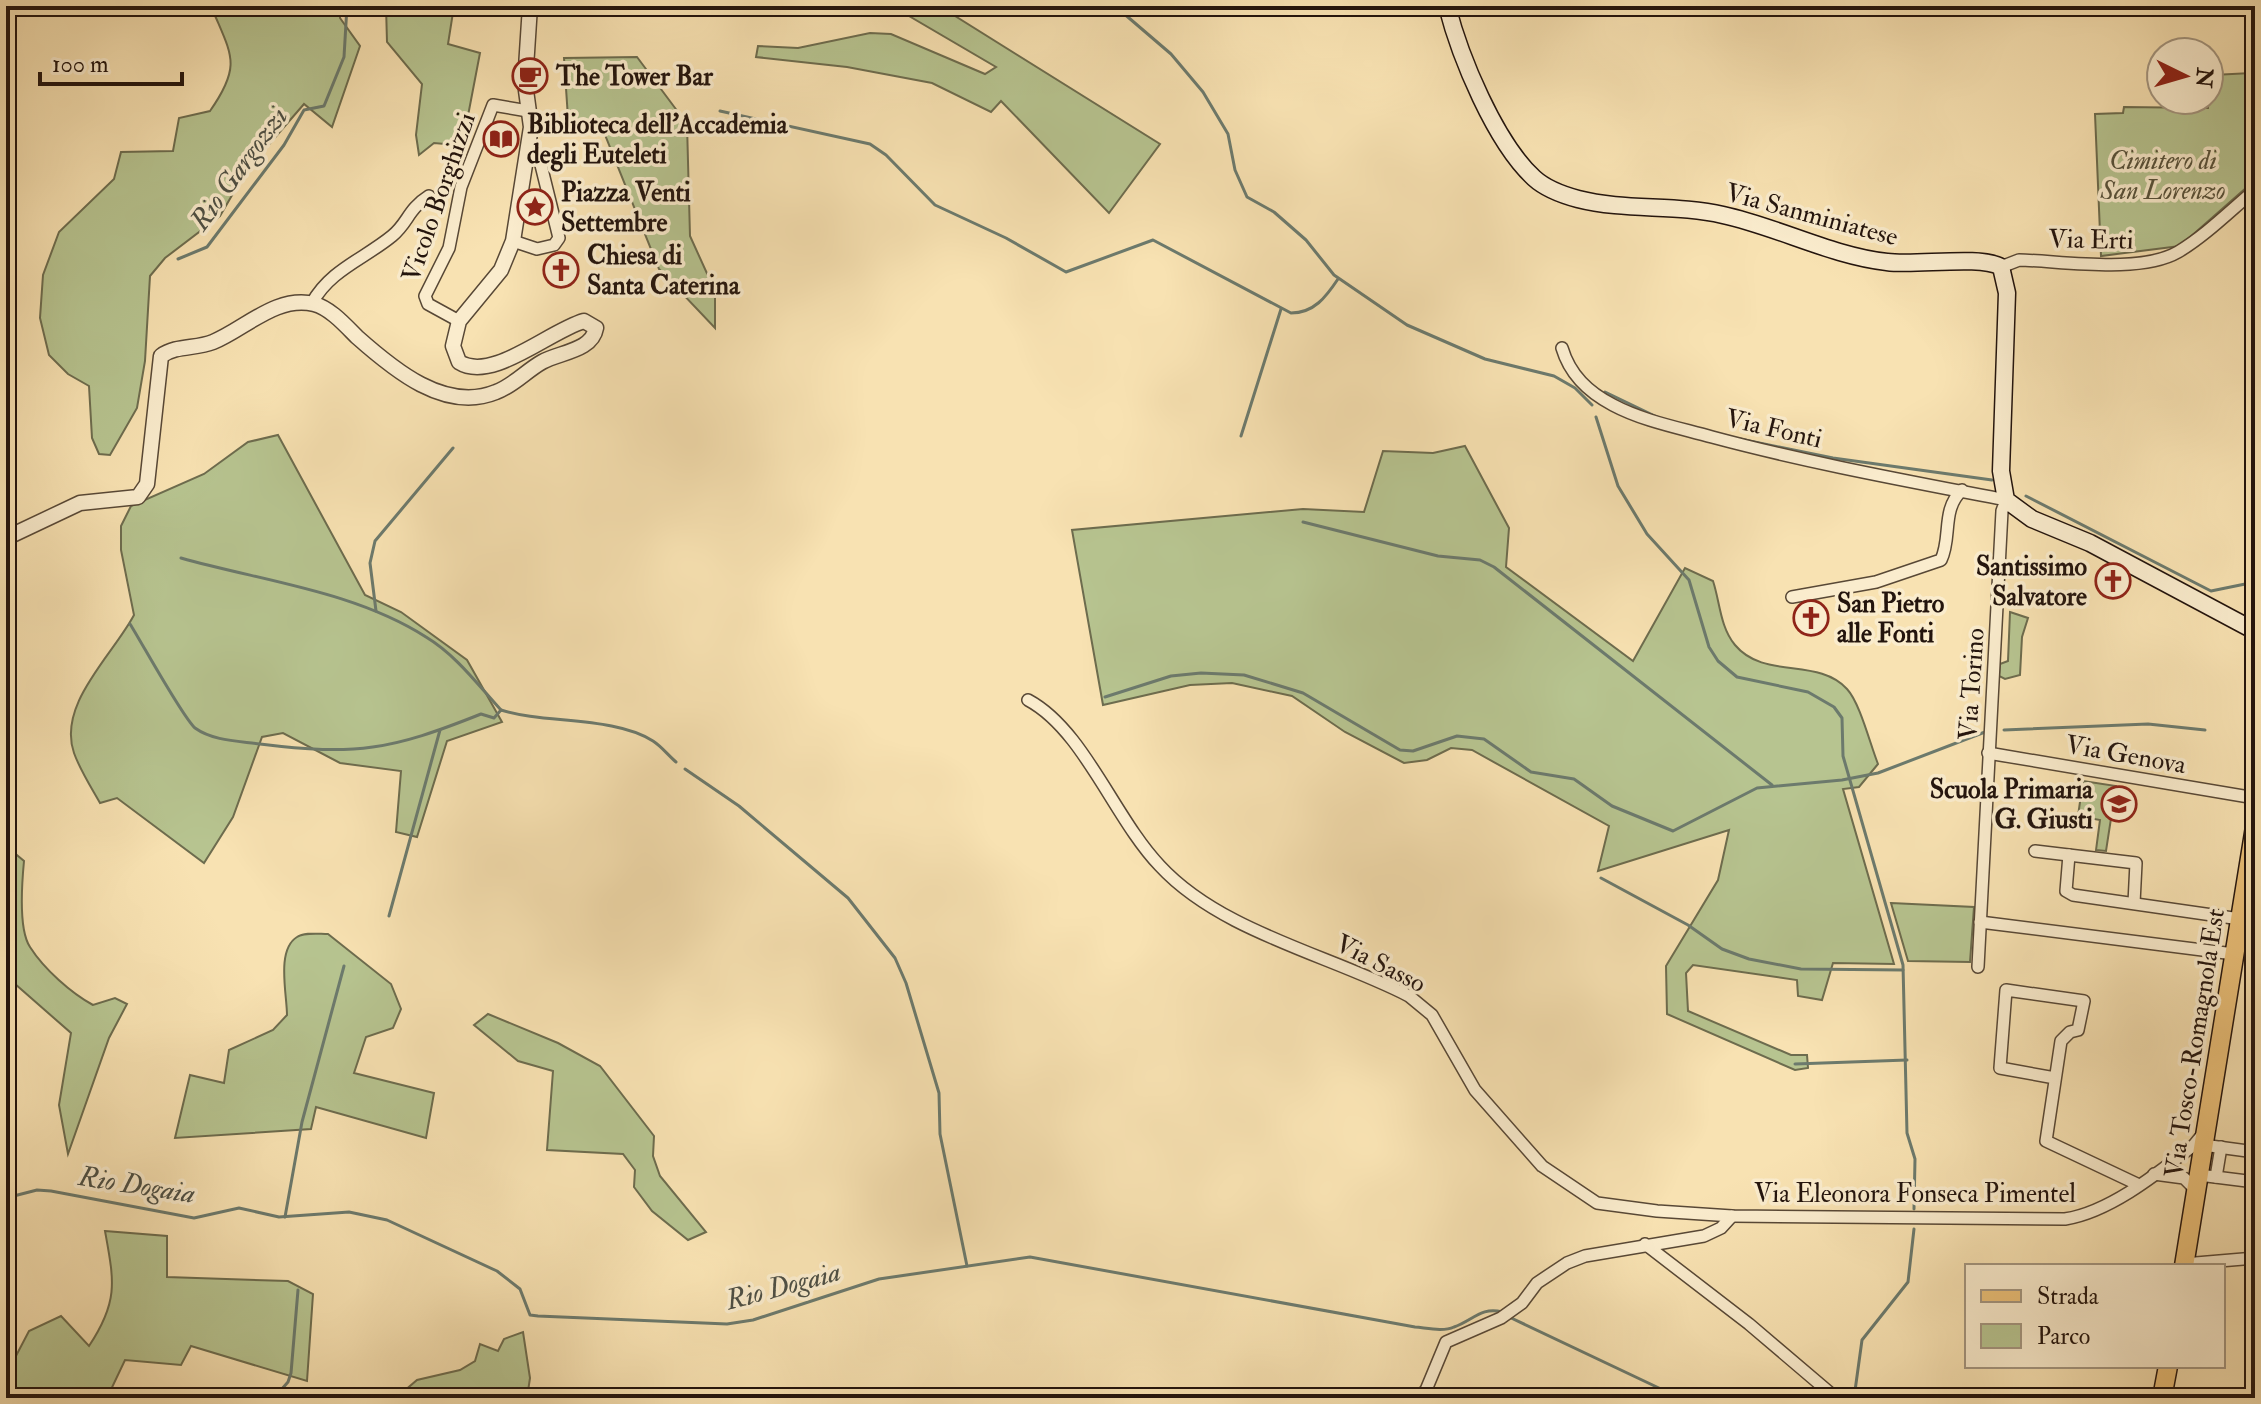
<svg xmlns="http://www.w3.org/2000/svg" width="2261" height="1404" font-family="'IM FELL Double Pica',serif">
	<rect width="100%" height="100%" fill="#f8e2b2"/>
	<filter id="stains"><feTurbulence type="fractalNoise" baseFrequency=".0025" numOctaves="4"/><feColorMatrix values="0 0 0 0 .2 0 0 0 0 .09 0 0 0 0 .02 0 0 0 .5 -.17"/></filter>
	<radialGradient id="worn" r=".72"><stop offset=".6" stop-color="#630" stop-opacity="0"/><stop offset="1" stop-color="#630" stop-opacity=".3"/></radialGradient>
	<!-- green -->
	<g fill="#b7c490" stroke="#6d6c4e" stroke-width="2">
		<path d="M211,6H340V18L360,46L332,127L304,104L246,171L220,216L165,258L150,276L145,361L137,408L110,455L99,454L92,438L89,386L68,374L49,355L40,318L43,275L59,232L114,179L121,152L173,151L179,118L210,111C243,64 231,55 211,6Z"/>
		<polygon points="386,6 454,6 448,44 480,53 467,121 456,145 434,143 419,155 416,135 422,84 387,42"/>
		<polygon points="892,6 939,6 1160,144 1109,213 1001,101 991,112 932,83 847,67 756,57 758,46 798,48 870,33 891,34 985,74 996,67"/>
		<path d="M1957,6H2070C2029,20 1998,18 1957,6Z"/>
		<polygon points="637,57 687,124 690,236 715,291 715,328 659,269 601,125 569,133 564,58"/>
		<polygon points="2251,73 2255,180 2180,246 2101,256 2095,114 2123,113 2124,107 2208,108 2209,80 2213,75"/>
		<path d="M278,435L365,595L401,612L467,660L502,722L447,741L417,837L396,832L401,771L340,763L283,733L262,737L233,817L204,863L117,798L100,803C91,787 80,770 74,753C57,704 113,655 134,615L121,550V526L131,506L204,474L248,442Z"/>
		<path d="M1465,446L1509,528L1506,567L1633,661L1685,568L1713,581C1720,602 1720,627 1735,645C1764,680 1818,657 1847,689C1860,703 1870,744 1878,764L1859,787L1843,789L1894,964L1833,963L1822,1000L1798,996L1797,980L1693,965L1686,973L1688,1011L1791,1055H1807L1808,1068L1795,1070L1667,1014L1666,966L1718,880L1729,830L1598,871L1609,826L1472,750L1451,748L1427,760L1404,763L1345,732L1292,696L1232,683L1190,685L1103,705L1072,530L1303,509L1364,512L1383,451L1433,453Z"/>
		<polygon points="2010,612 2028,618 2022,637 2020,675 2005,679 1999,676 2000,664 2008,661"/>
		<polygon points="2083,781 2116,786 2106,851 2096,850 2100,820 2078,816"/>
		<path d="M6,846L24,861C22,882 18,929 30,947C44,969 71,993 93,1005L115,998L127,1004L109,1038L68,1154L59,1105L71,1033L6,976Z"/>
		<polygon points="1891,903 1974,907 1970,962 1908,961"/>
		<path d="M328,934L391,984L401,1009L393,1028L366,1037L354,1073L434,1093L426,1138L316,1107L311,1129L175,1138L190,1075L224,1083L229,1050L273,1030L287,1015C287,994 276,950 297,937C304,932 318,934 328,934Z"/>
		<polygon points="488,1014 558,1043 600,1066 654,1136 653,1156 660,1176 706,1232 688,1240 652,1211 634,1187 635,1170 623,1154 547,1150 553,1071 518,1061 474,1025"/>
		<path d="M105,1231L167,1236V1277L288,1281L313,1294L307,1381L191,1346L181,1365L125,1360L107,1398H96L95,1391L86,1390L83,1398H6V1375L29,1331L61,1316L89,1346C119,1301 114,1281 105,1231Z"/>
		<polygon points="523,1332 530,1378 527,1398 396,1398 417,1380 460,1370 475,1361 480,1344 498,1351 504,1339"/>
	</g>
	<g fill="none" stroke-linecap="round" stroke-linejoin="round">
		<!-- stream -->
		<g stroke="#6c7a6d" stroke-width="3">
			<polyline points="1115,6 1171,54 1203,92 1228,134 1235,170 1247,197 1274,212 1306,240 1334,275 1407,325 1485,359 1554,376 1575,388 1592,405"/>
			<path d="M720,111L870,144L886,155L935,205L1006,238L1066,272L1153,240L1291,313C1314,313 1326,297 1338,279"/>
			<polyline points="178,259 207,247 284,145 304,110 324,106 344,57 347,6"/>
			<polyline points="1605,392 1659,418"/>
			<polyline points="1596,417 1618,486 1647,534 1689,580 1709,647 1718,661 1737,677 1808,692 1834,707 1842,718 1843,756 1903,965 1907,1133 1915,1159 1914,1209"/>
			<polyline points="1241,436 1281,309"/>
			<polyline points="1740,439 1833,458 1992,480"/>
			<polyline points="2026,496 2211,591 2255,582"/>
			<polyline points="1303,522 1438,556 1480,560 1494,567 1772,785"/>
			<path d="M181,558C262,581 354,591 426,637C456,655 478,685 501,710"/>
			<polyline points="376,611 370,563 375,541 453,448"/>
			<path d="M130,624C142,643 183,718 195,728C213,741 239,741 260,744C356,756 391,750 481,714L494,718L501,710C544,724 614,716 653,741C661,746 668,755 676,762"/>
			<polyline points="1105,697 1171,676 1201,673 1244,675 1303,693 1400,750 1413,751 1457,736 1484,739 1531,772 1574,779 1612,806 1673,831 1757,788 1842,780 1878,773 1985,732"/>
			<polyline points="2004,730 2148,724 2205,730"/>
			<polyline points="685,769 739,806 848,898 895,958 906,983 939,1093 940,1134 967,1266"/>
			<polyline points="1601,878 1688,925 1722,949 1749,959 1801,969 1903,970"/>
			<polyline points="389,916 440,730"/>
			<polyline points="1795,1064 1907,1060"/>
			<path d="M6,1198L37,1190L51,1191L194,1218L239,1208L279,1217L349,1212L387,1220L497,1271L520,1289L530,1315L538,1316L727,1324L753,1320L879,1279L1030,1257L1415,1327C1427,1328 1443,1332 1454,1327C1472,1321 1482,1306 1502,1312"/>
			<polyline points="285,1217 302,1122 344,966"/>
			<polyline points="1507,1316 1680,1398"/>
			<polyline points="274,1398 288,1382 291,1373 298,1290"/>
			<polyline points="1854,1398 1862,1340 1908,1282 1914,1229"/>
		</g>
		<defs>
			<g id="minor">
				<polyline points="513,241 537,249 554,245 559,238 539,157 527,150"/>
				<path d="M2001,267L2019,260C2062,261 2140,274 2178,252C2205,236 2230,211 2255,190"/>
				<path d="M312,303C330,270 364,259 392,236C409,222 407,210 429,196"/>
				<polyline points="459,321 428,304 425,296 449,248 461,187 493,105 528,111"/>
				<path d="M1562,348C1570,375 1588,392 1613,405C1643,421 1680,428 1712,437C1809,463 1908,481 2006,500L2002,511L1978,967"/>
				<path d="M1792,597L1876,582L1941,560C1952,537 1941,510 1962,490"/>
				<path d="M1028,700C1084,730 1114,818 1160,866C1221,932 1330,955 1409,996L1432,1015L1475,1090L1542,1166L1597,1203L1657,1211L1732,1216L2065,1219C2110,1212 2158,1173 2194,1145L2203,1134"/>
				<polyline points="1988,753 2255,798"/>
				<polyline points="2035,851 2136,863 2134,903"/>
				<polyline points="2069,855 2066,891 2073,895 2240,919"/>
				<polyline points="1980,922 2234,954"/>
				<polyline points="2055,1078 2000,1068 2006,990 2084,1001 2078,1030 2070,1032 2061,1041 2046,1141 2137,1184"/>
				<polyline points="2203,1145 2255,1152"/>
				<polyline points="2154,1174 2184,1178 2197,1191"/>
				<polyline points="2199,1175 2255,1182"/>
				<polyline points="2216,1177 2221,1147"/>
				<polyline points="1645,1244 1749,1324 1836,1398"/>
				<polyline points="2184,1264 2255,1258"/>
				<polyline points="1418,1398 1426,1390 1446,1342 1501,1318 1522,1303 1537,1283 1567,1263 1585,1256 1704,1236 1721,1228 1732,1216"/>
			</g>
			<path id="tertiary" d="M6,538L80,503L138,497L147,484L161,356C176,345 196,349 213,342C245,329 276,295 314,304C330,308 345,325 357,337C393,369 445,413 496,392C513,386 526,371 542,362C560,352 592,351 596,328L584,321C549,331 492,383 459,362L453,346L459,321L501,270L513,241L531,127L525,83L530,6"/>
			<path id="secondary" d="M1447,6C1460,57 1495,142 1534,178C1546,189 1563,195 1578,199C1625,211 1676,204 1723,215C1778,227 1832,256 1887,262C1916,266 1980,255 2001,267L2007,293L2001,471L2006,500L2032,519L2090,543L2255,631"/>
			<g id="primary">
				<polyline points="2184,1266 2255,827"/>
				<polyline points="2162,1398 2168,1366"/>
			</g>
		</defs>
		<!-- minor casing -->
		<use href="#minor" stroke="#584836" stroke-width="14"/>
		<!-- tertiary casing -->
		<use href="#tertiary" stroke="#584836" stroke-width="17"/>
		<!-- secondary casing -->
		<use href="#secondary" stroke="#23140d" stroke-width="19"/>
		<!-- primary casing -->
		<use href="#primary" stroke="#23140d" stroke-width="21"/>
		<!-- minor -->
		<use href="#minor" stroke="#faeccd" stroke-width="11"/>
		<!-- tertiary -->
		<use href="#tertiary" stroke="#faeccd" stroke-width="14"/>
		<!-- secondary -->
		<use href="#secondary" stroke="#faeccd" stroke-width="16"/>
		<!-- primary -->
		<use href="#primary" stroke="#ecc179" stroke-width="18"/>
	</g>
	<!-- icons -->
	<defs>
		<symbol id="cafe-ring" viewBox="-11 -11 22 22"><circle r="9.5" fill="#faeccd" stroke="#8f2418" stroke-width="1.5"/><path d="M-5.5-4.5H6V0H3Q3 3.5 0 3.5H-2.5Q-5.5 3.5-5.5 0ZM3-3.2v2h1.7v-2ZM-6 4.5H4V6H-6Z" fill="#8f2418"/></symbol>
		<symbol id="library-ring" viewBox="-11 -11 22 22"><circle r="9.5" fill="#faeccd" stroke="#8f2418" stroke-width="1.5"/><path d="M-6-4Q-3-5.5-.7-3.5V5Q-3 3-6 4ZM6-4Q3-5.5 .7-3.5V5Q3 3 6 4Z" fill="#8f2418"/></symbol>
		<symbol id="sight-ring" viewBox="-11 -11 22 22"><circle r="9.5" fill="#faeccd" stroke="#8f2418" stroke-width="1.5"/><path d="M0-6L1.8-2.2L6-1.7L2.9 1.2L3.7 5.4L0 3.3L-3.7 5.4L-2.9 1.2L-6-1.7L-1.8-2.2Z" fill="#8f2418"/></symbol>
		<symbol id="church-ring" viewBox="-11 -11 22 22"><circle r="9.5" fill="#faeccd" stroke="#8f2418" stroke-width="1.5"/><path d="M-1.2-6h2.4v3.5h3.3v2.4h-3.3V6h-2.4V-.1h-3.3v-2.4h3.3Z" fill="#8f2418"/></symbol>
		<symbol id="school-ring" viewBox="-11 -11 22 22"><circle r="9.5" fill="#faeccd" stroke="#8f2418" stroke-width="1.5"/><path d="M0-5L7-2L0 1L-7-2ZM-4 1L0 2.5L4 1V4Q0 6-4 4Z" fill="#8f2418"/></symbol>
	</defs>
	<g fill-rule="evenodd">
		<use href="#cafe-ring" x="510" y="56" width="40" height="40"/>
		<use href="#library-ring" x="481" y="119" width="40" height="40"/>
		<use href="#sight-ring" x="515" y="187" width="40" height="40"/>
		<use href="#church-ring" x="541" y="250" width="40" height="40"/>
		<use href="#church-ring" x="2093" y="561" width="40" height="40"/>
		<use href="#church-ring" x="1791" y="598" width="40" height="40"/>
		<use href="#school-ring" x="2099" y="784" width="40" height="40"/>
	</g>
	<g text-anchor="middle" stroke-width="7" stroke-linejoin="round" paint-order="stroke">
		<!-- poi labels -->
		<g font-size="26" font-weight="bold" fill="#23140d" stroke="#faeccd" text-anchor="start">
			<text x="556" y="85">The Tower Bar</text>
			<text x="527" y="133">Biblioteca dell'Accademia<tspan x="527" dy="30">degli Euteleti</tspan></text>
			<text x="561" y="201">Piazza Venti<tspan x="561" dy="30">Settembre</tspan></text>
			<text x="587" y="264">Chiesa di<tspan x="587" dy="30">Santa Caterina</tspan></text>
			<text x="2087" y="575" text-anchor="end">Santissimo<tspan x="2087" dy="30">Salvatore</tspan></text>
			<text x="1837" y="612">San Pietro<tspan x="1837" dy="30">alle Fonti</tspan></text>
			<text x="2093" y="798" text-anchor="end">Scuola Primaria<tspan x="2093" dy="30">G. Giusti</tspan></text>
		</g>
		<!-- park labels -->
		<g font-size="26" font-style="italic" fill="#57523b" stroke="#faeccd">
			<text x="2163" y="169">Cimitero di<tspan x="2163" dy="30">San Lorenzo</tspan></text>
		</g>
		<!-- street labels -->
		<g font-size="26" fill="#23140d" stroke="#faeccd">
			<text transform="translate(438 197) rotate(-71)" y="9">Vicolo Borghizzi</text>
			<text transform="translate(1812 214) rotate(15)" y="9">Via Sanminiatese</text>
			<text transform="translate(2091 239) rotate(1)" y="9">Via Erti</text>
			<text transform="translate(1774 428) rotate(13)" y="9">Via Fonti</text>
			<text transform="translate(1971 684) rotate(-86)" y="9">Via Torino</text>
			<text transform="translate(2126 754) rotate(10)" y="9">Via Genova</text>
			<text transform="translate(1381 963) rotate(27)" y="9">Via Sasso</text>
			<text transform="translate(2194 1043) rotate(-81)" y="9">Via Tosco-Romagnola Est</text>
			<text x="1915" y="1202">Via Eleonora Fonseca Pimentel</text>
		</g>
		<!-- water labels -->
		<g font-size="28" font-style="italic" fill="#4e5045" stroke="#faeccd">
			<text transform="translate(238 168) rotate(-54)" y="10">Rio Gargozzi</text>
			<text transform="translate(137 1184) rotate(9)" y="10">Rio Dogaia</text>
			<text transform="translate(783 1285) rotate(-15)" y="10">Rio Dogaia</text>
		</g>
	</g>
	<!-- margin -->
	<rect width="2261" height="1404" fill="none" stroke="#f8e2b2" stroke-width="32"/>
	<rect x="8" y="8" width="2245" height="1388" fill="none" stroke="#23140d" stroke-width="4"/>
	<rect x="16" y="16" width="2229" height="1372" fill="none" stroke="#23140d" stroke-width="2"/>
	<!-- legend -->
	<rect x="1965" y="1264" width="260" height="104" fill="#faeccd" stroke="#a49680" stroke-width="2"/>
	<rect x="1981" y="1290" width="40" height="12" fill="#ecc179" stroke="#a49680" stroke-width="2"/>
	<text x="2037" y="1304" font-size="24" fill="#23140d">Strada</text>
	<rect x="1981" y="1324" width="40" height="24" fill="#b7c490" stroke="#a49680" stroke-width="2"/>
	<text x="2037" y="1344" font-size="24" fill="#23140d">Parco</text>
	<!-- north arrow -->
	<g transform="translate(2185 76) rotate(95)"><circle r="38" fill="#faeccd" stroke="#a49680" stroke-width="2"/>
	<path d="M0-6L14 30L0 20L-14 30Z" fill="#8f2418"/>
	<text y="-12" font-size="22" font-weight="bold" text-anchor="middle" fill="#23140d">N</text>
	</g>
	<!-- scale -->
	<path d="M40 72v12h142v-12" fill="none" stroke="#23140d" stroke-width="4"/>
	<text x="52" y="72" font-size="24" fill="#23140d" stroke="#faeccd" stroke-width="6" paint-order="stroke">100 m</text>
	<rect width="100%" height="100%" filter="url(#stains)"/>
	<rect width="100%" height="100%" fill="url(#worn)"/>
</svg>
